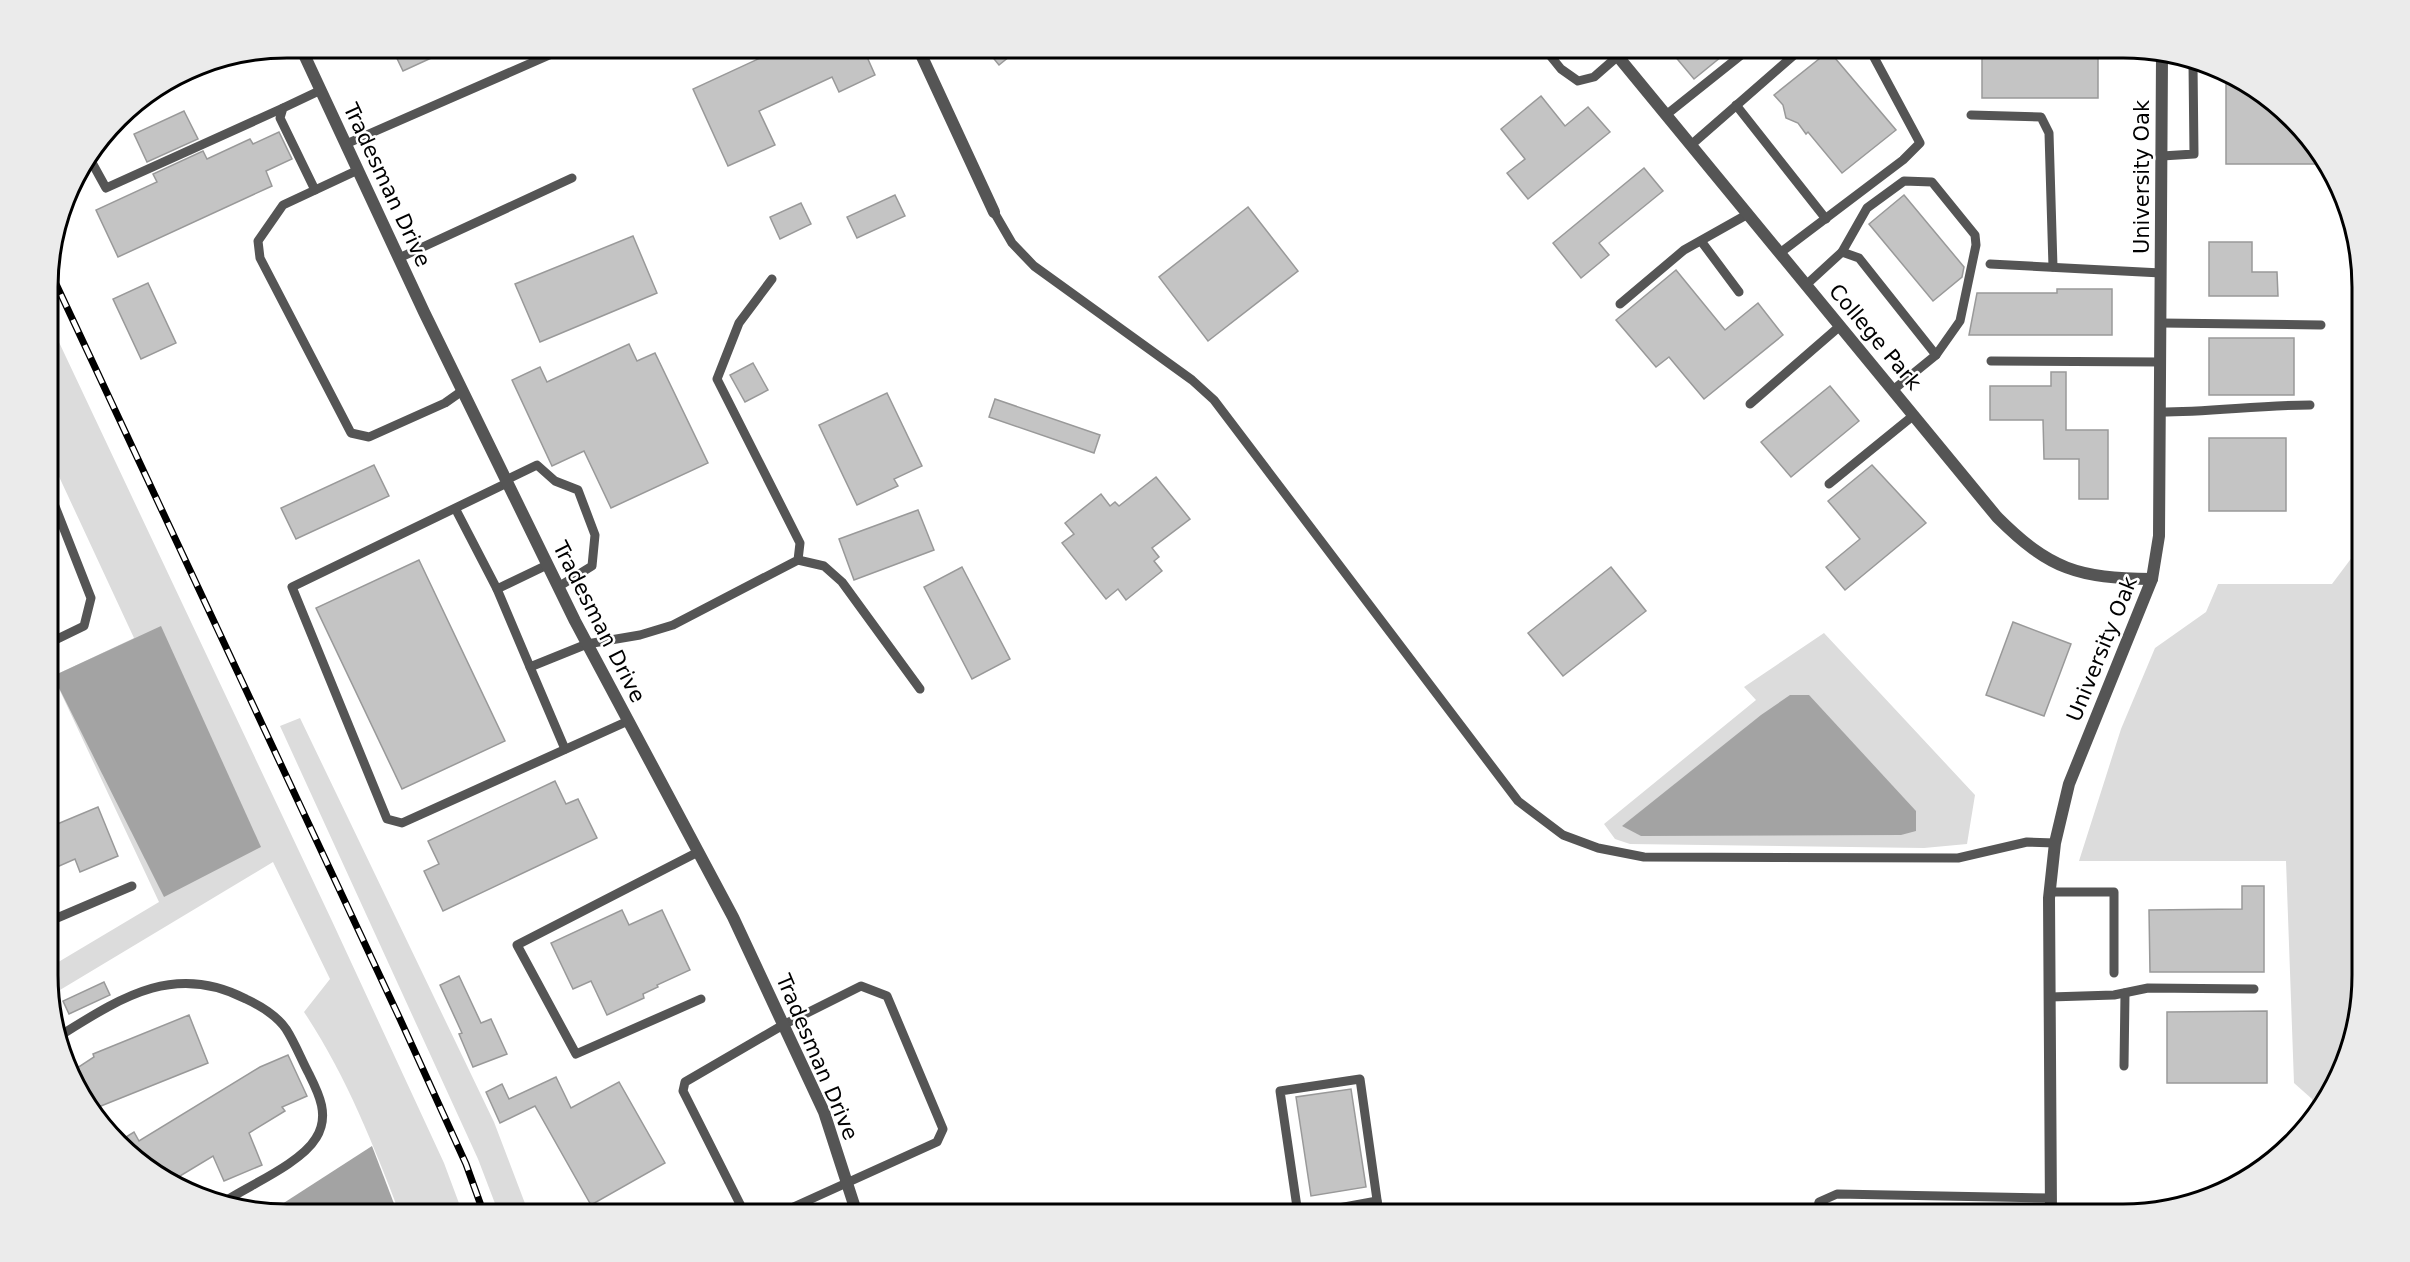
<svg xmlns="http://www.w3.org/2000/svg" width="2410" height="1262" font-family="'DejaVu Sans',sans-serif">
	<rect width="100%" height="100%" fill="#fff"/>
	<!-- green -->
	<g fill="#dcdcdc">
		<polygon points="2356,245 2360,257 2361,604 2356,612 2354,1011 2337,1081 2313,1116 2312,1099 2294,1083 2286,861 2079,861 2121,729 2155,648 2206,612 2218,584 2332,584 2356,552"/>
		<path d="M49,321L332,921L444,1163L463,1214H400C373,1144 346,1075 304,1012L330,979L273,862L50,996V967L159,902L53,676L134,638L49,455Z"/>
		<polygon points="1824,633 1975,795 1967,844 1924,848 1630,844 1615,839 1604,824 1756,700 1744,687"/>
		<polygon points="300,718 494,1122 529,1214 499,1214 478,1159 280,726"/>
	</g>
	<!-- water -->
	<g fill="#a3a3a3">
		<polygon points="161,626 261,847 164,897 53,676"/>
		<polygon points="1790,695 1809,695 1916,811 1916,831 1901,835 1641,836 1622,826 1761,715"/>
		<polygon points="372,1146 398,1214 280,1212 279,1206"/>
	</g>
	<!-- building -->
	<g fill="#c4c4c4" stroke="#999" stroke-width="1.5">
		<polygon points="392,48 453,48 403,71"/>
		<polygon points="782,48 863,48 875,75 839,92 832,77 759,111 775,145 728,166 693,89"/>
		<polygon points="985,48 1020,48 999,65"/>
		<polygon points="1668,48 1732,48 1694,79"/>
		<polygon points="1829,51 1896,130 1842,173 1808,132 1806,134 1798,123 1786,118 1783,105 1774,95"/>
		<rect x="1982" y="54" width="116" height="44"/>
		<polygon points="2226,84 2246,84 2281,108 2321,154 2325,164 2226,164"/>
		<polygon points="1541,96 1565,126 1588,107 1610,132 1528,199 1507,173 1525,159 1501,129"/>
		<polygon points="184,111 198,139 147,162 134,134"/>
		<polygon points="279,132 292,159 266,171 272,186 118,257 96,210 157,182 153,174 203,151 207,159 250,139 253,144"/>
		<polygon points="1644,168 1663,191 1599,243 1609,255 1581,278 1553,243"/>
		<polygon points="895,195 905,216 857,238 847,217"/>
		<polygon points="1904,195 1964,267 1962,277 1933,301 1869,224"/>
		<polygon points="801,203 811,224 780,239 770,217"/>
		<polygon points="1248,207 1298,271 1208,341 1159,277"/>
		<polygon points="633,236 657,293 540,342 515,284"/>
		<polygon points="2209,242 2252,242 2252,272 2277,272 2278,296 2209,296"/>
		<polygon points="1676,270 1725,330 1758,303 1783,335 1704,399 1669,357 1656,367 1616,320"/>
		<polygon points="148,283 176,343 141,359 113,299"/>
		<polygon points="2057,289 2112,289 2112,335 1969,335 1977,293 2057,293"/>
		<rect x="2209" y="338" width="85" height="57"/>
		<polygon points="629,344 637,361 655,353 708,463 611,508 584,451 552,466 512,380 540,367 547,382"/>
		<polygon points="753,363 768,390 745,402 730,375"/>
		<polygon points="2051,372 2066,372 2066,430 2108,430 2108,499 2079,499 2079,459 2044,459 2043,420 1990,420 1990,386 2051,386"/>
		<polygon points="1830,386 1859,421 1791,477 1761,442"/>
		<polygon points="887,393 922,466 894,479 898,486 857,505 819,425"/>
		<polygon points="995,399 1100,435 1094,453 989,417"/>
		<rect x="2209" y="438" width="77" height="73"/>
		<polygon points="374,465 389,496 296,539 281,508"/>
		<polygon points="1872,465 1926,523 1845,590 1826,567 1860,539 1828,501"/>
		<polygon points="1156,477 1190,519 1152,548 1159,557 1154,561 1162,571 1126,600 1118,589 1106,599 1062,543 1074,534 1065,523 1101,494 1110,506 1115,502 1119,506"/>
		<polygon points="918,510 934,550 854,580 839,539"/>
		<polygon points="419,560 505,741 402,789 316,608"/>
		<polygon points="962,567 1010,659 972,679 924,587"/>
		<polygon points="1611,567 1646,611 1563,676 1528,633"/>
		<polygon points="2013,622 2071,644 2044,716 1986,695"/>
		<polygon points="555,781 566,804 578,799 597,838 443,911 424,871 439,864 428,841"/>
		<polygon points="98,807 118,856 80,872 75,859 57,867 50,849 50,827"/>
		<polygon points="2242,886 2264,886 2264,972 2150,972 2149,910 2242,909"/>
		<polygon points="622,910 629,925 662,910 690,970 657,985 658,987 643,994 644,998 607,1015 591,981 573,989 551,943"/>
		<polygon points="459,976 481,1023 491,1019 507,1054 473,1067 459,1034 462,1033 440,985"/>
		<polygon points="104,982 110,995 69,1014 63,1001"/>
		<polygon points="2267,1011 2267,1083 2167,1083 2167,1012"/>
		<polygon points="189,1015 208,1063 91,1110 74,1070 94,1057 93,1054"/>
		<polygon points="288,1055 307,1096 282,1107 285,1111 249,1133 262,1165 224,1181 213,1156 170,1182 129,1154 118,1142 134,1132 139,1141 260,1067"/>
		<polygon points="556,1077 571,1108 619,1082 665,1163 591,1205 535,1106 500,1123 486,1092 502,1084 509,1099"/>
		<polygon points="1351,1089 1366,1187 1311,1196 1296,1097"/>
	</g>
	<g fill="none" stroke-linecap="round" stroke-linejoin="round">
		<!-- lane -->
		<g stroke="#555" stroke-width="9">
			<polyline points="1544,48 1561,69 1578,81 1594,77 1618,56"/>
			<polyline points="153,93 222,61"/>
			<polyline points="1736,105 1826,219"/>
			<polyline points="1666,115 1750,48"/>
			<polyline points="1971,115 2041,117 2049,133 2053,267"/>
			<polyline points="346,144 554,53"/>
			<polyline points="1691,145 1802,48"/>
			<polyline points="2162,156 2194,154 2193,64"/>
			<polyline points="90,159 106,188 283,108"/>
			<polyline points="358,170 283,205 258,241 260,258 351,433 369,437 445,403 462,391"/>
			<polyline points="315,190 280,118 283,108 321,90"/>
			<polyline points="994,212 1012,243 1034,266 1192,380 1214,400 1518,801 1563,835 1598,848 1644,857 1958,858 2027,842 2055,843"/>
			<polyline points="1701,241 1739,292"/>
			<polyline points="1842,252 1859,258 1936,355"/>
			<polyline points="1780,253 1903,160 1920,143 1869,48"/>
			<polyline points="399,258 572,178"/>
			<polyline points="1990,264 2161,273"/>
			<polyline points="1806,285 1842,252 1867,208 1904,181 1932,182 1975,235 1976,245 1960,321 1936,355 1893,390"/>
			<polyline points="1620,304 1684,250 1748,214"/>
			<polyline points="2161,323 2321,325"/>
			<polyline points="1991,361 2160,362"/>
			<polyline points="1750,404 1840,326"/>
			<path d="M2160,412C2211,412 2260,405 2310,405"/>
			<polyline points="506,480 537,465 555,481 578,490 595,535 592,566 558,587"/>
			<polyline points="507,483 292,587 387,819 402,823 628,721"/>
			<polyline points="1829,484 1914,415"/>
			<polyline points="49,491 91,598 84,626 49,643"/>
			<polyline points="456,510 497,589"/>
			<polyline points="798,560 824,566 842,582 920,689"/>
			<polyline points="547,565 497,589 530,667 587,644 640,635 673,625 798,560 800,543 717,379 739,323 772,279"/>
			<polyline points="530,667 565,749"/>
			<polyline points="698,852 517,945 576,1054 701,999"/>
			<polyline points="2050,892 2114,892 2114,973"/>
			<polyline points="50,921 132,886"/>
			<polyline points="2050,997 2114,995 2148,988 2254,989"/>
			<path d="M61,1035C122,997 175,962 246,999C261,1006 277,1016 286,1029C295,1043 301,1059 309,1074C319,1094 330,1116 316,1138C301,1163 252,1184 227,1200"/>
			<polyline points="2124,1066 2125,993"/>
			<polyline points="755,1214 742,1208 683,1091 685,1082 783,1025 861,986 887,996 943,1129 937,1142 778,1214"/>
			<polyline points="1298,1214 1280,1091 1360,1079 1379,1214"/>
			<polyline points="1306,1214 1377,1201"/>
			<polyline points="1816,1214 1819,1202 1837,1194 2051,1198"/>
		</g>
		<!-- street -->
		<g stroke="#555" stroke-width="12">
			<polyline points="301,48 424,312 575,621 733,917 824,1112 857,1214"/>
			<polyline points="918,48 994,212"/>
			<path d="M1611,48L1997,517C2050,570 2078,578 2152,579"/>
			<polyline points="2051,1214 2049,898 2055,843 2069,784 2152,579 2159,536 2162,57"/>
		</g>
		<defs>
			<polyline id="rail" points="49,269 400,1019 466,1164 484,1214"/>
		</defs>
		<!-- rail casing -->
		<use href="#rail" stroke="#000" stroke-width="7"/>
		<!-- rail -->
		<use href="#rail" stroke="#fff" stroke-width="4.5" stroke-dasharray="14" stroke-linecap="butt"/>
	</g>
	<g text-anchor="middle" stroke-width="5" stroke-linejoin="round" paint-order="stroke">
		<!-- street labels -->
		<g font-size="21" fill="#000" stroke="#fff">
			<text transform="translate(2142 177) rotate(-90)" y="7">University Oak</text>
			<text transform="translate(387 185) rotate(65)" y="7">Tradesman Drive</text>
			<text transform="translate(1875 337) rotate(50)" y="7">College Park</text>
			<text transform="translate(599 622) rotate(63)" y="7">Tradesman Drive</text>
			<text transform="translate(2102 649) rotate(-68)" y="7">University Oak</text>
			<text transform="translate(817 1057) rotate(67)" y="7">Tradesman Drive</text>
		</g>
	</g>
	<!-- crop -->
	<path d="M0 0H2410V1262H0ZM287 58H2123A229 229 0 0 1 2352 287V975A229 229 0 0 1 2123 1204H287A229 229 0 0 1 58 975V287A229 229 0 0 1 287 58Z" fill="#ebebeb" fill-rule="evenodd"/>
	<path fill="none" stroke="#000" stroke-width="3" d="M287 58H2123A229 229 0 0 1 2352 287V975A229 229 0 0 1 2123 1204H287A229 229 0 0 1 58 975V287A229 229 0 0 1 287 58Z"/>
</svg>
